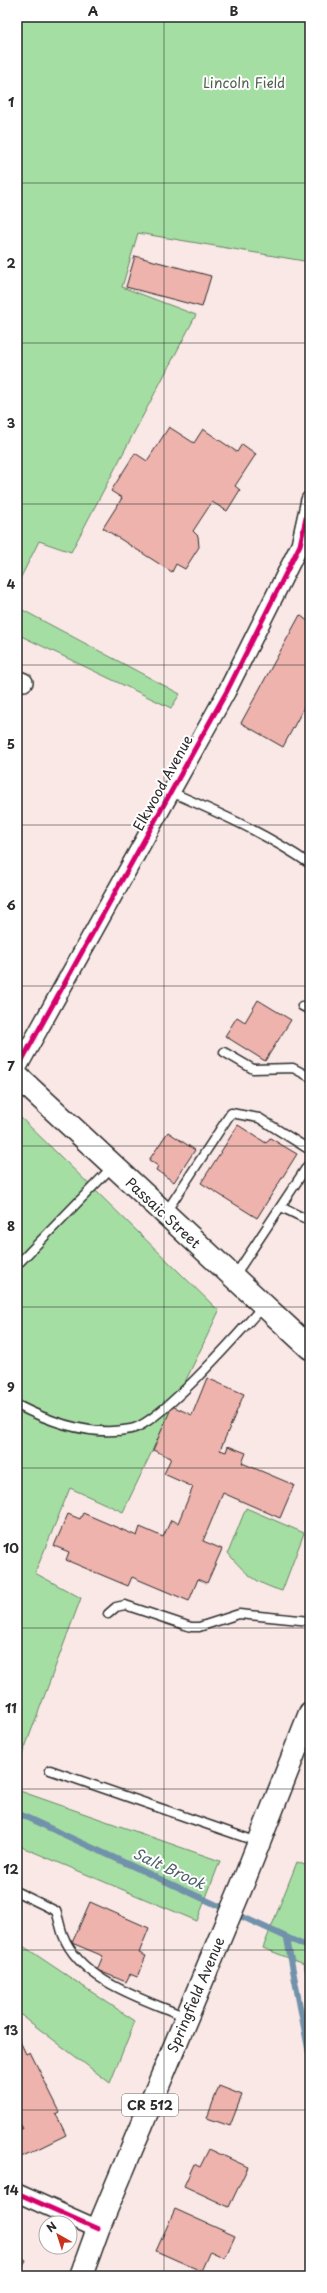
<svg xmlns="http://www.w3.org/2000/svg" width="327" height="2293" font-family="'Playpen Sans',sans-serif">
	<rect width="100%" height="100%" fill="#fae8e6"/>
	<filter id="ink" filterUnits="userSpaceOnUse"><feTurbulence type="fractalNoise" baseFrequency=".025" numOctaves="2"/><feDisplacementMap in="SourceGraphic" scale="8" xChannelSelector="R" yChannelSelector="G"/><feConvolveMatrix kernelMatrix="1 2 1 2 8 2 1 2 1" color-interpolation-filters="sRGB"/></filter>
	<g filter="url(#ink)">
		<!-- green -->
		<g fill="#a5dea3" stroke="#688467">
			<polygon points="17,17 310,17 310,262 138,233 122,287 196,315 71,552 39,541 17,585"/>
			<polygon points="17,607 180,694 171,708 17,634"/>
			<polygon points="17,1114 219,1311 123,1512 70,1488 35,1573 81,1598 17,1769"/>
			<path d="M246,1508L304,1533L282,1591C256,1583 245,1574 228,1553Z"/>
			<polygon points="17,1790 220,1861 197,1921 17,1845"/>
			<polygon points="297,1862 310,1867 310,1994 304,1964 263,1948"/>
			<polygon points="17,1942 135,2021 110,2083 17,2012"/>
		</g>
		<g fill="none" stroke-linecap="round" stroke-linejoin="round">
			<!-- stream -->
			<g stroke="#7192aa" stroke-width="6">
				<polyline points="17,1813 310,1948"/>
				<polyline points="287,1939 310,2059"/>
			</g>
		</g>
		<!-- building -->
		<g fill="#eeb3ad" stroke="#2b2b2b">
			<polygon points="135,256 211,276 202,307 126,287"/>
			<polygon points="169,427 194,443 203,429 237,452 242,444 256,454 235,486 240,490 227,511 212,502 193,531 198,536 199,547 185,569 176,564 172,572 103,528 122,498 111,491 135,453 147,461"/>
			<polygon points="300,615 310,623 310,696 283,747 241,723"/>
			<polygon points="258,1000 291,1020 265,1061 225,1036 237,1017 245,1022"/>
			<polygon points="238,1125 266,1143 270,1138 297,1154 257,1218 201,1183"/>
			<polygon points="168,1132 195,1150 174,1182 156,1170 158,1166 149,1160"/>
			<polygon points="207,1378 244,1394 220,1450 226,1452 228,1446 246,1453 242,1463 294,1485 280,1518 223,1493 203,1541 222,1549 207,1583 198,1579 189,1601 132,1577 128,1586 66,1560 69,1552 54,1546 68,1514 80,1519 83,1513 137,1536 140,1527 163,1537 171,1520 178,1523 193,1487 164,1474 171,1458 153,1450 172,1406 192,1415"/>
			<polygon points="90,1902 149,1928 139,1953 146,1956 137,1977 130,1974 126,1982 97,1970 103,1956 72,1943"/>
			<polygon points="17,2035 26,2054 30,2052 60,2112 56,2114 66,2135 17,2159 17,2132 22,2129 17,2119"/>
			<polygon points="219,2086 242,2095 230,2126 207,2118"/>
			<polygon points="209,2149 248,2167 229,2207 184,2186 194,2164 200,2167"/>
			<polygon points="175,2209 235,2236 225,2258 210,2251 201,2271 156,2251"/>
			<polygon points="17,2255 26,2260 19,2274 24,2276 17,2276"/>
		</g>
		<g fill="none" stroke-linecap="round" stroke-linejoin="round">
			<defs>
				<g id="lane">
					<path d="M171,792C219,813 267,834 310,864"/>
					<polyline points="302,1006 310,1010"/>
					<polyline points="224,1052 253,1069 293,1068 310,1077"/>
					<polyline points="281,1207 310,1221"/>
					<polyline points="166,1212 231,1113 259,1118 310,1150"/>
					<polyline points="17,1265 112,1167"/>
					<polyline points="234,1277 310,1162"/>
					<path d="M17,1405C50,1422 92,1437 131,1429C160,1424 240,1332 263,1306"/>
					<polyline points="108,1614 116,1607 125,1605 191,1627 199,1627 239,1614 310,1621"/>
					<polyline points="50,1770 258,1842"/>
					<path d="M17,1892L56,1911C59,1919 60,1927 63,1935C80,1981 144,1999 186,2017"/>
				</g>
				<g id="street">
					<polyline points="17,679 24,682"/>
					<polyline points="17,1069 227,691 300,545 310,500"/>
					<polyline points="17,2193 98,2229"/>
				</g>
				<polyline id="secondary" points="17,1076 310,1348"/>
				<polyline id="primary" points="81,2276 98,2229 243,1883 310,1713"/>
			</defs>
			<!-- lane casing -->
			<use href="#lane" stroke="#2b2b2b" stroke-width="11"/>
			<!-- street casing -->
			<use href="#street" stroke="#2b2b2b" stroke-width="20"/>
			<!-- secondary casing -->
			<use href="#secondary" stroke="#2b2b2b" stroke-width="25"/>
			<!-- primary casing -->
			<use href="#primary" stroke="#2b2b2b" stroke-width="25"/>
			<!-- lane -->
			<use href="#lane" stroke="#fff" stroke-width="8"/>
			<!-- street -->
			<use href="#street" stroke="#fff" stroke-width="17"/>
			<!-- secondary -->
			<use href="#secondary" stroke="#fff" stroke-width="22"/>
			<!-- primary -->
			<use href="#primary" stroke="#fff" stroke-width="22"/>
			<defs>
				<g id="cycleway">
					<polyline points="17,1069 227,691 300,545 310,500"/>
					<polyline points="17,2193 98,2229"/>
				</g>
			</defs>
			<!-- cycleway casing -->
			<use href="#cycleway" stroke="#fff" stroke-width="8"/>
			<!-- cycleway -->
			<use href="#cycleway" stroke="#d6006c" stroke-width="5"/>
		</g>
	</g>
	<!-- grid -->
	<path fill="none" stroke="#2b2b2b" stroke-width="1" stroke-opacity="0.55" d="M164,17V2276M17,183H310M17,343H310M17,504H310M17,665H310M17,825H310M17,986H310M17,1146H310M17,1307H310M17,1468H310M17,1628H310M17,1789H310M17,1950H310M17,2110H310"/>
	<g text-anchor="middle" stroke-width="4" stroke-linejoin="round" paint-order="stroke">
		<!-- shield labels -->
		<rect fill="#fff" stroke="#6b6b6b" stroke-width="1" x="122" y="2094" width="56" height="22" rx="3"/>
		<g font-size="13" font-weight="bold" fill="#2b2b2b">
			<text x="150" y="2110">CR 512</text>
		</g>
		<!-- park labels -->
		<g font-size="14" fill="#50614f" stroke="#fff">
			<text x="244" y="88">Lincoln Field</text>
		</g>
		<!-- street labels -->
		<g font-size="14" fill="#2b2b2b" stroke="#fff">
			<text transform="translate(163 783) rotate(-61)" y="5">Elkwood Avenue</text>
			<text transform="translate(163 1213) rotate(43)" y="5">Passaic Street</text>
			<text transform="translate(196 1995) rotate(-67)" y="5">Springfield Avenue</text>
		</g>
		<!-- water labels -->
		<g font-size="15" font-style="italic" fill="#4e5f6a" stroke="#fff">
			<text transform="translate(169 1869) rotate(25)" y="5">Salt Brook</text>
		</g>
	</g>
	<!-- margin -->
	<rect width="327" height="2293" fill="none" stroke="#fff" stroke-width="44"/>
	<!-- north arrow -->
	<g transform="translate(58 2235) rotate(321)"><circle r="19" fill="#ffffff" stroke="#aaaaaa"/>
	<path d="M0-3L7 15L0 10L-7 15Z" fill="#c8321e"/>
	<text y="-6" font-size="11" font-weight="bold" text-anchor="middle" fill="#2b2b2b">N</text>
	</g>
	<rect x="22" y="22" width="283" height="2249" fill="none" stroke="#2b2b2b" stroke-width="1.5"/>
	<g font-size="13" text-anchor="middle" font-weight="bold" fill="#2b2b2b">
		<text x="93" y="16">A</text>
		<text x="234" y="16">B</text>
		<text x="11" y="107">1</text>
		<text x="11" y="268">2</text>
		<text x="11" y="428">3</text>
		<text x="11" y="589">4</text>
		<text x="11" y="749">5</text>
		<text x="11" y="910">6</text>
		<text x="11" y="1071">7</text>
		<text x="11" y="1231">8</text>
		<text x="11" y="1392">9</text>
		<text x="11" y="1553">10</text>
		<text x="11" y="1713">11</text>
		<text x="11" y="1874">12</text>
		<text x="11" y="2035">13</text>
		<text x="11" y="2195">14</text>
	</g>
</svg>
